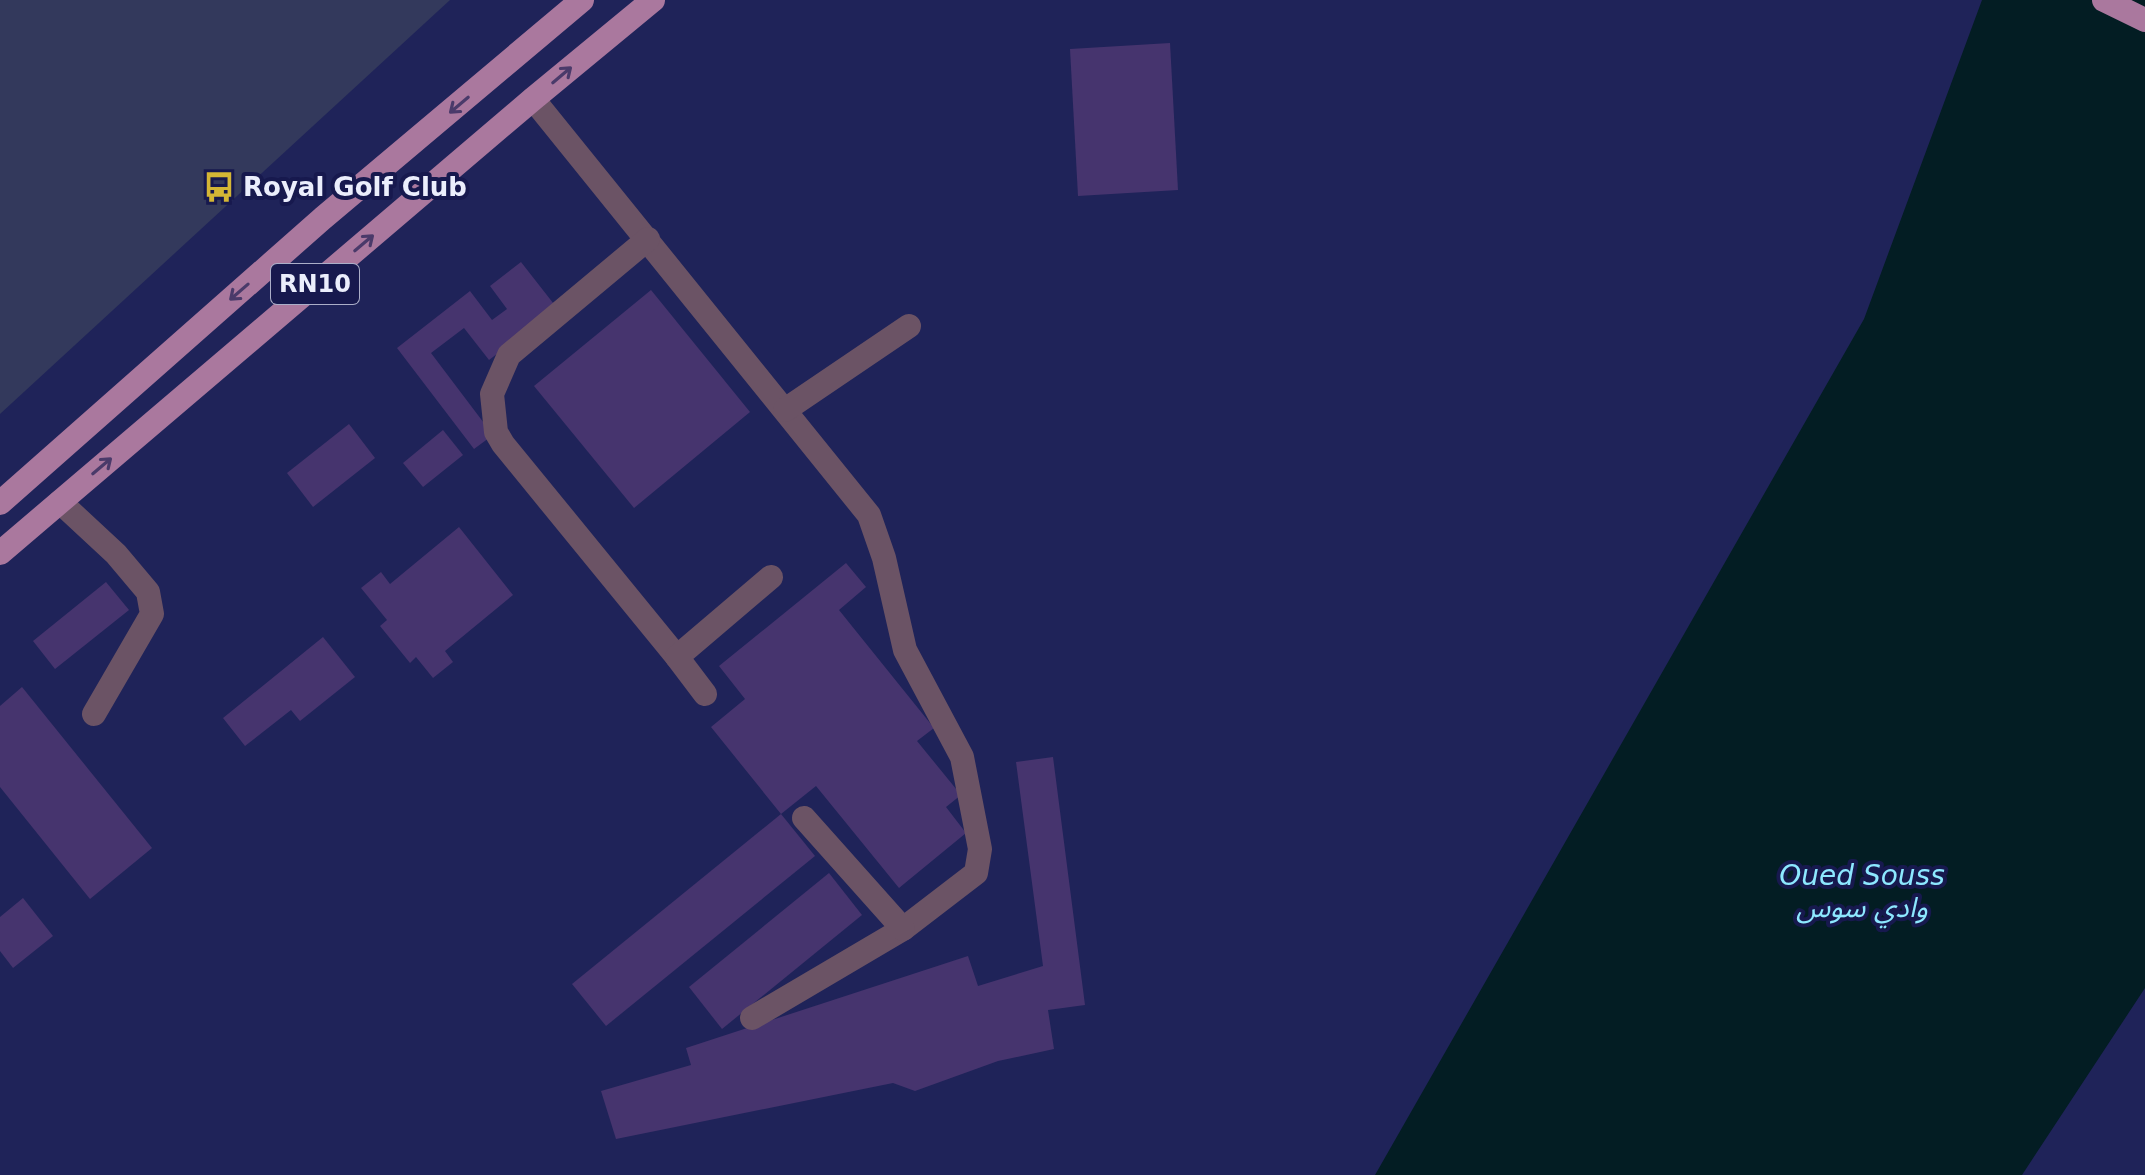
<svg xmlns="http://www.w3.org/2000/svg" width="2145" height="1175" font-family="'DejaVu Sans','Noto Sans Arabic',sans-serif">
	<rect width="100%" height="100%" fill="#1f2359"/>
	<!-- green -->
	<polygon fill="#33395c" points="0,0 450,0 0,414"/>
	<!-- water -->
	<polygon fill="#031d23" points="1982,0 2145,0 2145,988 2022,1175 1375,1175 1864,319"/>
	<!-- building -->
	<g fill="#46346e">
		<polygon points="1170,43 1178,190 1078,196 1070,49"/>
		<polygon points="521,262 557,308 489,360 464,328 431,353 493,435 474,449 397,348 470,291 492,320 507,309 490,286"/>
		<polygon points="651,290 750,412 634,508 534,386"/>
		<polygon points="349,424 375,458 313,507 287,473"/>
		<polygon points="443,430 463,455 423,487 403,463"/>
		<polygon points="459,527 513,595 445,651 453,662 433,678 416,657 410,663 380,626 387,620 361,588 381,572 390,584"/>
		<polygon points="846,563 866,587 839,610 934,728 917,741 961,795 946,807 966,833 899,888 816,786 781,814 711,727 745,699 719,666"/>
		<polygon points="106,582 129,610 55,669 33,641"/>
		<polygon points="323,637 355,677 300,721 291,710 245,746 223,718"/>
		<polygon points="22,687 152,848 90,899 0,787 0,706"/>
		<polygon points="1053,757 1085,1005 1048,1010 1054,1049 998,1061 915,1091 893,1083 616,1139 601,1091 691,1065 686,1048 968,956 978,986 1043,966 1016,762"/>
		<polygon points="781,814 815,856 606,1026 572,984"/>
		<polygon points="829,873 862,915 722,1029 689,987"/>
		<polygon points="23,898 53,936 13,968 0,951 0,917"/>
	</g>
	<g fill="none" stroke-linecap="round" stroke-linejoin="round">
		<!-- minor -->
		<g stroke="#6b5365" stroke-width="24">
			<polyline points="533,99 869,515 884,558 905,650 962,757 980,849 976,873 903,929 752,1018"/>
			<polyline points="648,239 509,355 492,394 496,432 503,444 677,657"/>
			<polyline points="785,410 909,326"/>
			<polyline points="60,502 116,554 148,592 152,614 94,714"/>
			<polyline points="705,694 677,657 771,577"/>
			<polyline points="804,818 903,929"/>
		</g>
		<!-- major -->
		<g stroke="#aa789e" stroke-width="24">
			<polyline points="2104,0 2145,20"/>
			<polyline points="0,503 323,218 582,0"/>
			<polyline points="0,553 533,99 653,0"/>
		</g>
	</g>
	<!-- one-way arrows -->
	<defs><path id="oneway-shaft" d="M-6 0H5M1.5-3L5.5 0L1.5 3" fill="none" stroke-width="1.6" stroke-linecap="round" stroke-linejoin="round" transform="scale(2)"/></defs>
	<g stroke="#4a3a6a">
		<use href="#oneway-shaft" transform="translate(562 75) rotate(-40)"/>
		<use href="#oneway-shaft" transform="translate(459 105) rotate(140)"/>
		<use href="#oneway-shaft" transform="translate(364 243) rotate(-40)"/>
		<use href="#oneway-shaft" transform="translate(239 292) rotate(139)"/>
		<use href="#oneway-shaft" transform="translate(102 466) rotate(-40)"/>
	</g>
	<!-- icons -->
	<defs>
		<symbol id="bus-bare" viewBox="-9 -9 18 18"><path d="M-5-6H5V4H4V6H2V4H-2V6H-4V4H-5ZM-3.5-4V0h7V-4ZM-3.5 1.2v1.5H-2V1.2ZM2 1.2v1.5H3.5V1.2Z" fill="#d4b635" stroke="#17194e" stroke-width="2.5" paint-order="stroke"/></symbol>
	</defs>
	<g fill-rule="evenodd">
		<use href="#bus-bare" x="197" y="165" width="44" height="44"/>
	</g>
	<g text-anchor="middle" stroke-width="8" stroke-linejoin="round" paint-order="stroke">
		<!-- shield labels -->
		<rect fill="#17194e" stroke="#abaec8" stroke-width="2" x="271" y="264" width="88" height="40" rx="6"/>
		<g font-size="24" font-weight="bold" fill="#ebeefc">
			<text x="315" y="292">RN10</text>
		</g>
		<!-- poi labels -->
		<g font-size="26" font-weight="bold" fill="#ebeefc" stroke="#17194e" text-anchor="start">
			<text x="243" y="196">Royal Golf Club</text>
		</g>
		<!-- water labels -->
		<g font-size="28" font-style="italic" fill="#8de8ff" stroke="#17194e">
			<text x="1862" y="885">Oued Souss<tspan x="1862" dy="32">وادي سوس</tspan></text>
		</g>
	</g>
</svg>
